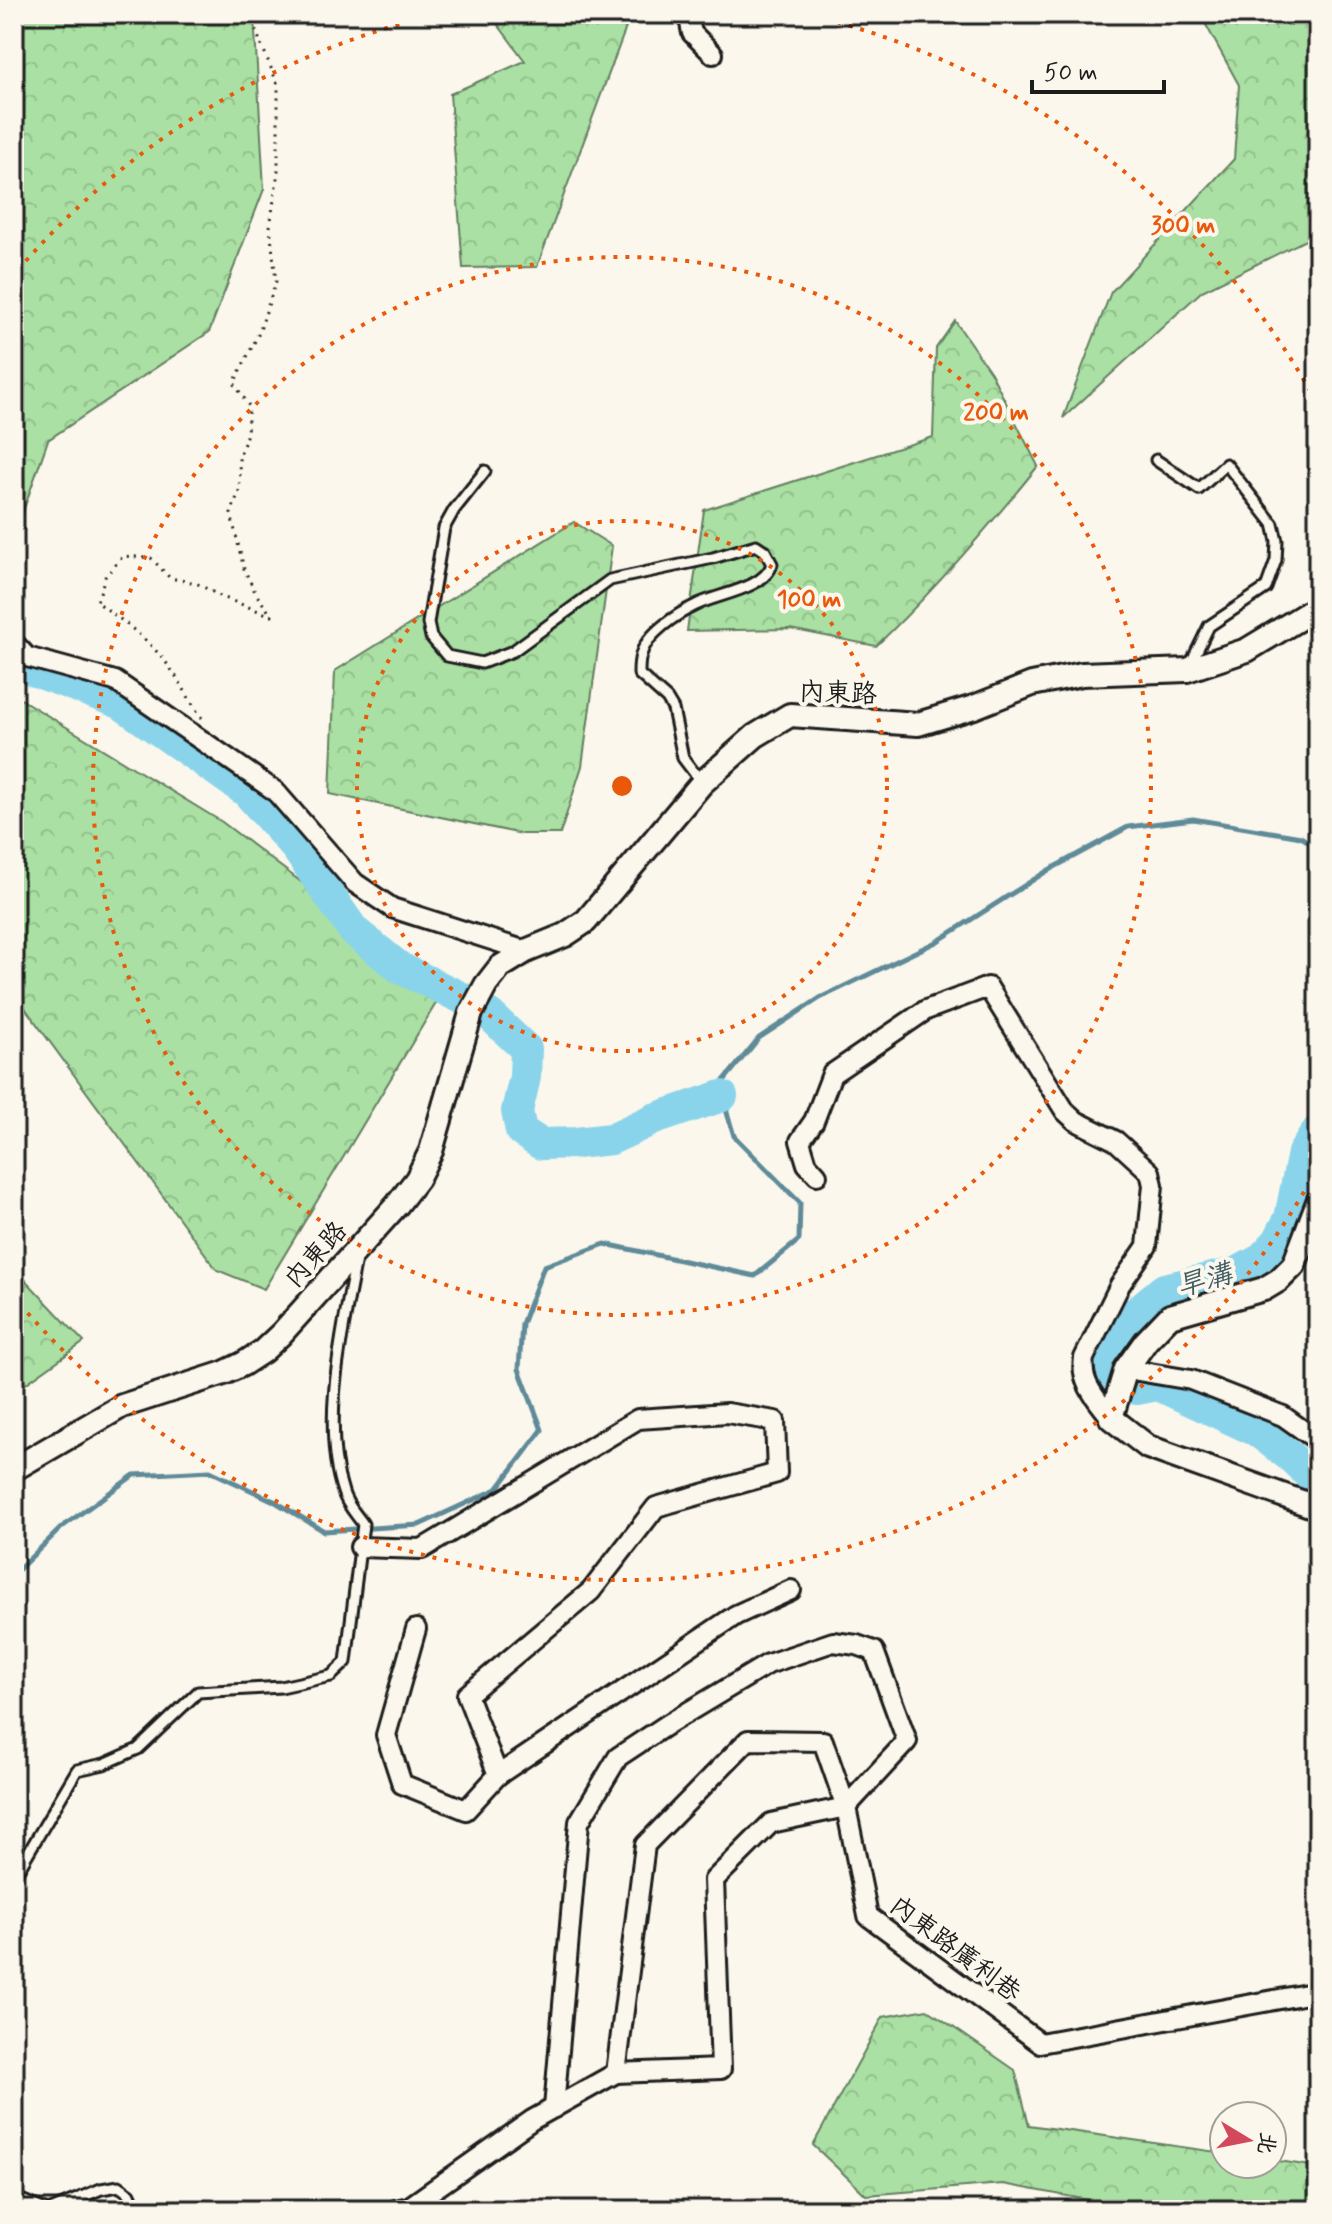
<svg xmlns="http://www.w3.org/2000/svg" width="1332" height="2224" font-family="Mynerve,'LXGW WenKai TC',sans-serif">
	<defs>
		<pattern id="forest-crowns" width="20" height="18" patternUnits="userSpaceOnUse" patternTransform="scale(2)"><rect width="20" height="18" fill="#aae0a3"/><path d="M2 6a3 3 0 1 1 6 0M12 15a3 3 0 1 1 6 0" fill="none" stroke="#92c08c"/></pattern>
	</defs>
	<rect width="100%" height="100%" fill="#fbf7ec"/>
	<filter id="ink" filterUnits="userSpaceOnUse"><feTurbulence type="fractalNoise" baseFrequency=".0125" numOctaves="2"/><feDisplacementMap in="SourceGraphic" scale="16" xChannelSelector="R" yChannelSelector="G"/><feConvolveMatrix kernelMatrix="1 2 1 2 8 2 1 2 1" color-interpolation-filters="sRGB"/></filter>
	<g filter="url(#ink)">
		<!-- forest -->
		<g fill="url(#forest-crowns)" stroke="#637e60" stroke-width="2">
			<polygon points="14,14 254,14 264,189 209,332 48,440 14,537"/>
			<polygon points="490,14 631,14 537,267 463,268 450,94 525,61"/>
			<polygon points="1200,14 1314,14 1318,18 1318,234 1202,291 1063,418 1111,292 1234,159 1239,85"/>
			<path d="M955,321L991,373L1038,466C987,529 935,590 876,646L790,629L687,631L704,510L933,437L936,348Z"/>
			<polygon points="574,522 612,546 582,766 560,834 522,834 330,794 335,671"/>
			<polygon points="14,695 222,822 444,990 264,1289 217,1270 14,993"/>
			<polygon points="14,1268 84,1342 14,1392"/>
			<polygon points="927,2009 1015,2070 1029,2125 1224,2153 1224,2164 1272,2164 1272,2160 1318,2167 1318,2210 1142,2210 1003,2184 866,2195 813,2145 883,2017"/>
		</g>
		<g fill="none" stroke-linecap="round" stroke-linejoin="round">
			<!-- stream -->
			<polyline stroke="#5e8a98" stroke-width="5" points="14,1574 62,1527 134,1475 210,1471 274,1501 324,1531 419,1525 497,1489 542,1430 519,1369 522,1324 544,1266 605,1244 755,1276 799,1240 800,1203 734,1136 722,1096 722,1083 759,1038 820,998 938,941 1047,871 1128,827 1193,819 1301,837 1318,848"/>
			<!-- river -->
			<g stroke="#8ad4eb" stroke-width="32">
				<polyline points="14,663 120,703 247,792 297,849 354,931 400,968 460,997 490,1015 526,1049 525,1077 517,1111 521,1131 541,1144 576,1143 611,1139 654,1119 722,1096"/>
				<polyline points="1318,1130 1303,1153 1290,1218 1278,1241 1260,1260 1238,1272 1164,1289 1130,1317 1109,1351 1104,1367 1109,1383 1137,1389 1158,1385 1257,1431 1291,1457 1318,1483"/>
			</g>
			<defs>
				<g id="service">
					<polyline points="1156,460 1199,489 1226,464 1273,524 1277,541 1276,560 1266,588 1209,626 1189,667"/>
					<path d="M485,471L454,510L444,528L428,623L431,637L447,656L482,663L513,651L610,580L713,558L756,545L765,551L772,564C765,589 717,594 696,605C677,614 646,634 641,655C639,661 639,668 639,674L667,699L673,709L683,758L702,783"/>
					<path d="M14,1877L77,1770L104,1764L138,1749L198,1692L281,1687L331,1676L346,1662L363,1524C356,1514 346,1504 343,1492C320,1423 343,1330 356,1259"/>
					<polyline points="14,2197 45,2210"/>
					<polyline points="51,2210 101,2189 119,2186 130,2194 137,2210"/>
				</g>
				<g id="minor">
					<polyline points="688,14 692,33 713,54"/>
					<polyline points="14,643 27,657 115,681 226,757 275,791 355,883 392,908 526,951"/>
					<path d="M817,1175L807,1164L800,1141L814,1121L832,1074L926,1010L988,987L1065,1111L1076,1121L1116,1141L1150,1172L1153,1185L1147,1246L1120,1285L1084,1358C1080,1384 1097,1399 1111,1418"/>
					<polyline points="1126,1369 1191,1380 1283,1416 1318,1441"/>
					<polyline points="360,1547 422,1549 638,1419 727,1413 775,1421 777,1473 656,1507 591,1591 467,1695 498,1775 736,1615 791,1590"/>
					<polyline points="416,1629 386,1735 402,1784 466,1810 498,1775"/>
					<polyline points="554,2108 579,1822 618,1757 668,1724 768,1664 833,1642 857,1645 874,1651 907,1741 846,1807 771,1823 714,1880 721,2069 616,2073"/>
					<polyline points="396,2210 409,2207 532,2120 616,2073 645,1845 748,1740 823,1741 846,1807 868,1916 1040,2043 1318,1992"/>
				</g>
				<g id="tertiary">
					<polyline points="1318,1202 1294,1265 1279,1280 1264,1289 1170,1316 1146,1341 1126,1369 1111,1418 1148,1447 1318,1508"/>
					<polyline points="14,1469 122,1406 224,1373 243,1364 263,1351 281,1334 397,1205 417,1179 431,1151 471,1013 486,985 500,967 526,951 565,935 586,921 702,783 755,736 790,715 918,724 974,707 1032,684 1082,674 1187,670 1247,650 1318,607"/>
				</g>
			</defs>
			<!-- service casing -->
			<use href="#service" stroke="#1c1c1c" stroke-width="15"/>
			<!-- minor casing -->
			<use href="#minor" stroke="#1c1c1c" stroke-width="24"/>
			<!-- tertiary casing -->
			<use href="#tertiary" stroke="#1c1c1c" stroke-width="28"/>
			<!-- path -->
			<path stroke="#1c1c1c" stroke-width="3" stroke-dasharray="2 6" stroke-linecap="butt" d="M202,718C191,704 185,689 175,675C154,643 127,624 97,602L105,577L123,556L151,558L170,578L196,583L222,597L272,616L256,594L244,569L231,514L240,488L239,460L247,433L249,406L234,383L259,333L276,281L270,227L278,172V85L249,14"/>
			<!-- service -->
			<use href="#service" stroke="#fbf7ec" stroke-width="9"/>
			<!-- minor -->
			<use href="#minor" stroke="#fbf7ec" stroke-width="18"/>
			<!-- tertiary -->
			<use href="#tertiary" stroke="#fbf7ec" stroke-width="22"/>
		</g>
	</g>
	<!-- distance rings -->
	<g fill="none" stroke="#e8590c" stroke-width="4" stroke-dasharray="4 8">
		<circle cx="622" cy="786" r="265"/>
		<circle cx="622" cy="786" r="529"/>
		<path d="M1316 1171A794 794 0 0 1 18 1302M18 270A794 794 0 0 1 430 16M814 16A794 794 0 0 1 1316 401"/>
	</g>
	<g text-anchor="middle" stroke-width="8" stroke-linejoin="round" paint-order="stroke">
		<!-- street labels -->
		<g font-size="26" fill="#1c1c1c" stroke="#fbf7ec">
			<text transform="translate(838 692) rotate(2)" y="9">內東路</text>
			<text transform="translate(315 1254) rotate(-48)" y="9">內東路</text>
			<text transform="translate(956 1948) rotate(37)" y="9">內東路廣利巷</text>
		</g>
		<!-- water labels -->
		<g font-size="28" font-style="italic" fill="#425c64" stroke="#fbf7ec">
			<text transform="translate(1204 1279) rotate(-16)" y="10">旱溝</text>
		</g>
	</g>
	<circle cx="622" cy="786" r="12" fill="#e8590c" stroke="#fbf7ec" stroke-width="4"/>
	<g font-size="24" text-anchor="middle" font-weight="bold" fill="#e8590c" stroke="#fbf7ec" stroke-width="8" stroke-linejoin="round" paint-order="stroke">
		<text x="1183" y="233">300 m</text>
		<text x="996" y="420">200 m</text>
		<text x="809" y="607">100 m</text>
	</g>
	<!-- margin -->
	<rect width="1332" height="2224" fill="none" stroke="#fbf7ec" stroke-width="48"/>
	<rect x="24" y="24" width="1284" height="2176" fill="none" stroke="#1c1c1c" stroke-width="3" filter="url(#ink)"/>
	<!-- north arrow -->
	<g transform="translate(1248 2140) rotate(100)"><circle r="38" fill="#fbf7ec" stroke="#a29f99" stroke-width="2"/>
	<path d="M0-6L14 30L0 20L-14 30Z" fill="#d1495b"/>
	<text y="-12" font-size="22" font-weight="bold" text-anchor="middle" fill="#1c1c1c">北</text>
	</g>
	<!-- scale -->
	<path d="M1032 80v12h132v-12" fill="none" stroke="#1c1c1c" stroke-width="4"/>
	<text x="1044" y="80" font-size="24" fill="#1c1c1c" stroke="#fbf7ec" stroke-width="6" paint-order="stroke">50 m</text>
</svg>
